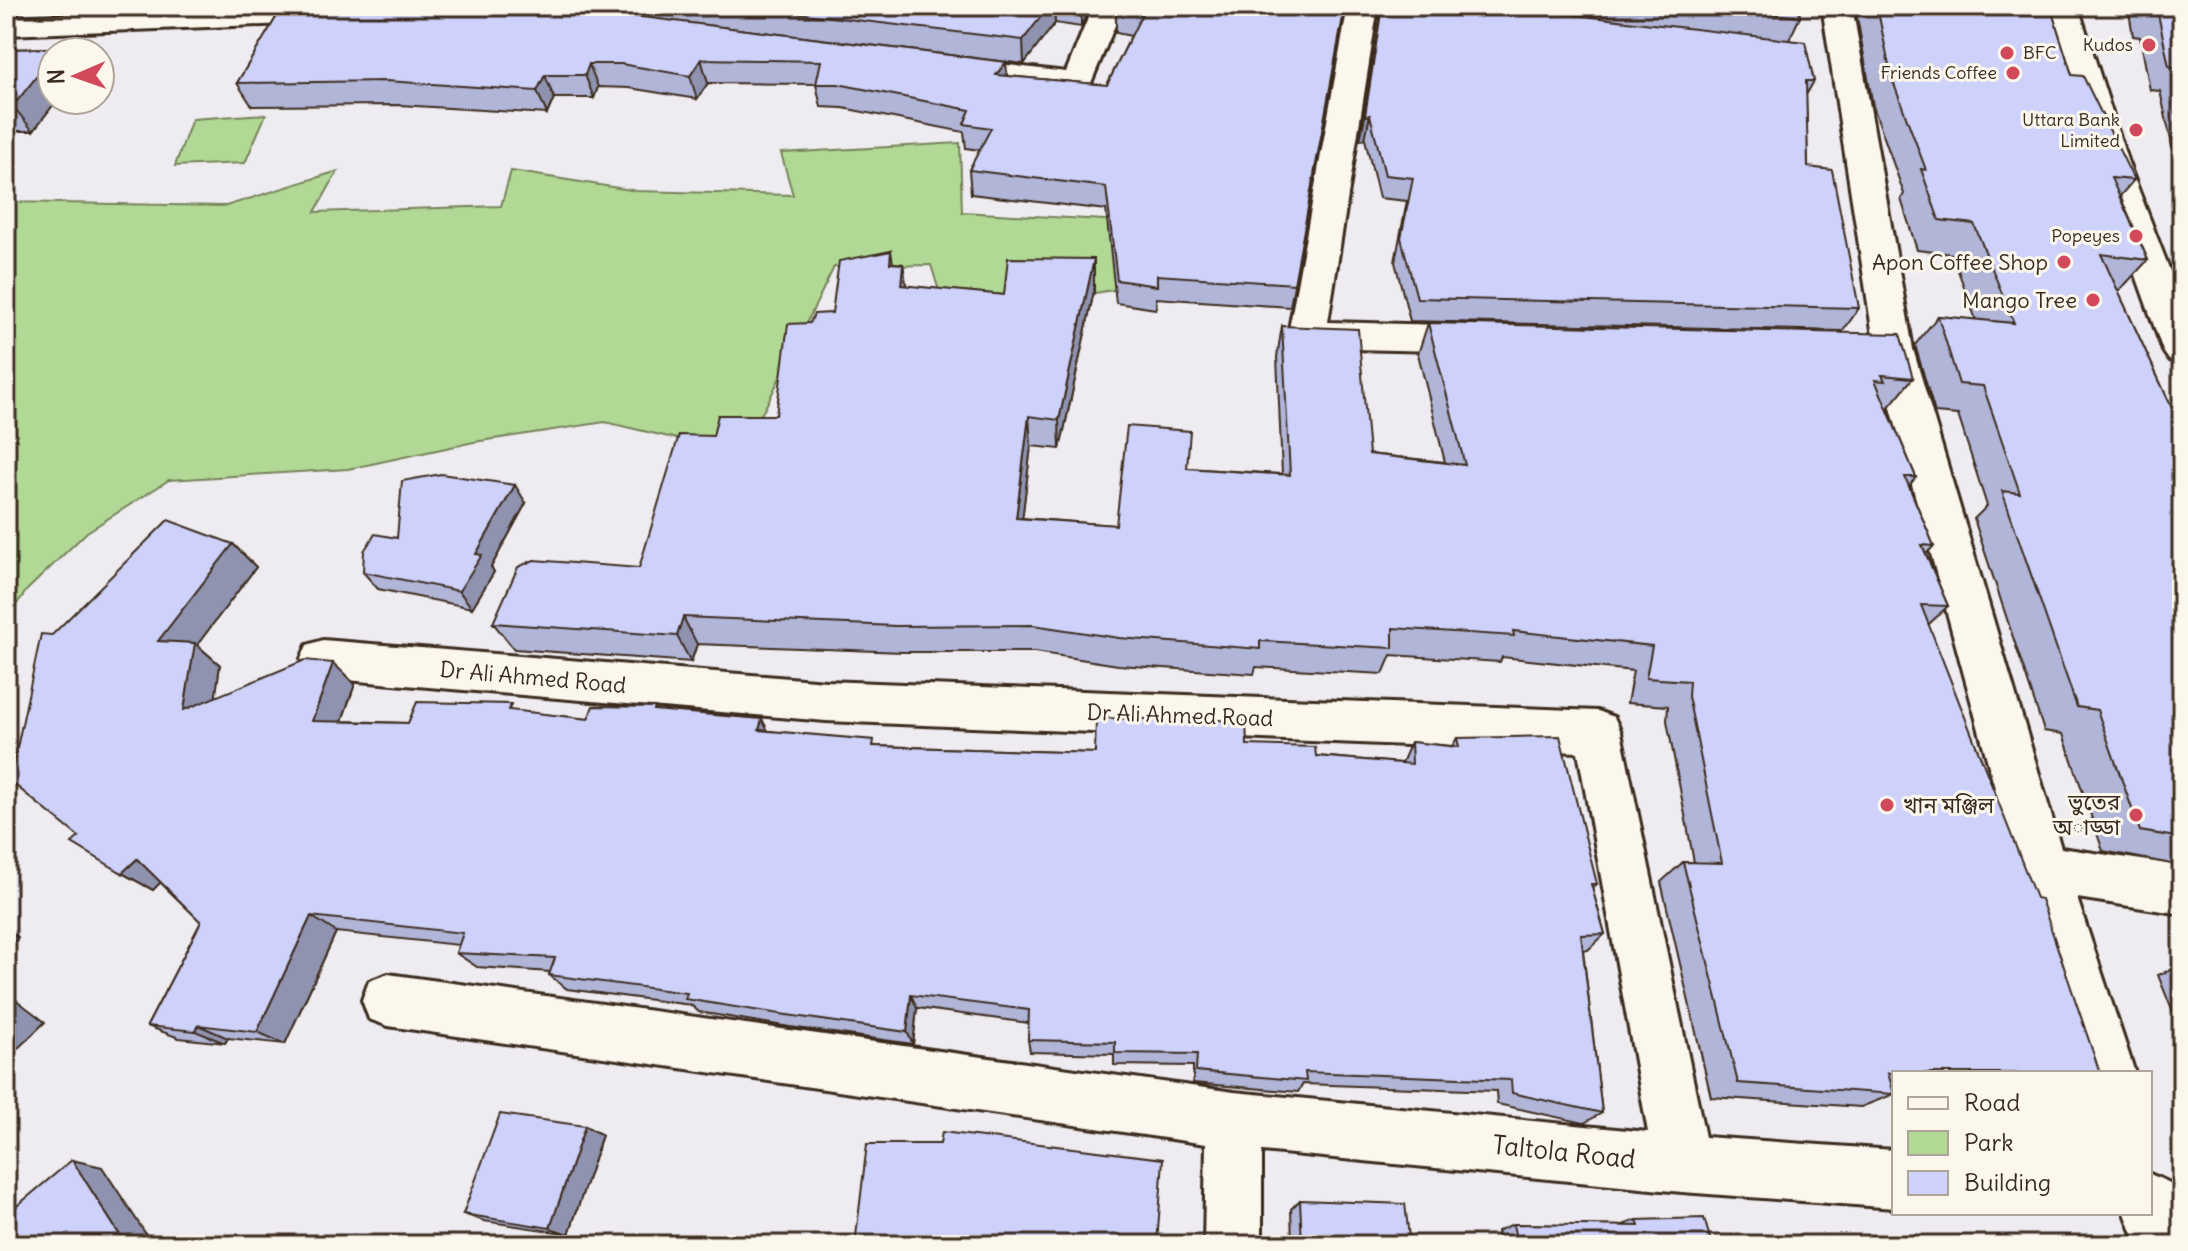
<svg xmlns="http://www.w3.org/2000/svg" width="2188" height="1251" font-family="Delius,'Noto Sans Bengali',sans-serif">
	<rect width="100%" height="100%" fill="#eeecf0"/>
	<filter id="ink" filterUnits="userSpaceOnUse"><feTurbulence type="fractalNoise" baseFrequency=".0125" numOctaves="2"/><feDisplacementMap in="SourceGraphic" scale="16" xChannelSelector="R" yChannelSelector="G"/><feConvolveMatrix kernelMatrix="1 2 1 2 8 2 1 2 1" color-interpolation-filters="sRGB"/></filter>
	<g filter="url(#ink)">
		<!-- green -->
		<g fill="#b1d995" stroke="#76825a" stroke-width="2">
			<polygon points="266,114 245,163 175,166 192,119"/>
			<polygon points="960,143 962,212 1157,223 1130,287 984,312 945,310 931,265 834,267 765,408 737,453 605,422 474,442 348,469 169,480 87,532 27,590 6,619 6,202 226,206 338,171 315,212 501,206 511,171 637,191 793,195 781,153"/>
		</g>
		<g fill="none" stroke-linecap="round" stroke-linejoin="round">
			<defs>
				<g id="minor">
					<polygon points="292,6 345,6 353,13 348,19 338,22 6,35 6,17"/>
					<polygon points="1093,6 1123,6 1088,90 1077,92 948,76 937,74 933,67 937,60 948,58 1066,72"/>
					<polygon points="1348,6 1378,6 1328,322 1483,326 1496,330 1502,339 1496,348 1483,352 1307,348 1294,344 1288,335"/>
					<polygon points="1822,6 1852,6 1913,349 2061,848 2182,866 2182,914 2077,898 2135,1073 2081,1073 2017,869 1875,349"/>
					<polygon points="323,640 826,681 1598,711 1614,717 1621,732 1705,1137 1894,1150 1894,1208 1682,1192 1262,1151 1262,1245 1204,1245 1206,1144 388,1026 369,1019 362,1000 369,981 388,974 1234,1092 1648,1132 1578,752 826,721 323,678 307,673 301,659 307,645"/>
					<polygon points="2150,1174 2170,1183 2182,1211 2182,1245 2137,1245 2125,1213 2150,1213"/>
				</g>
				<polygon id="tertiary" points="2048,6 2078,6 2127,160 2182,302 2182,364 2169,360 2163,351 2095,160"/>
			</defs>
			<!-- minor casing -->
			<use href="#minor" stroke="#3b2a1e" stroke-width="6"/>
			<!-- tertiary casing -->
			<use href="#tertiary" stroke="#3b2a1e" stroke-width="6"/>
			<!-- minor -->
			<use href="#minor" fill="#fbf7ec" fill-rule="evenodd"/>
			<!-- tertiary -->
			<use href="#tertiary" fill="#fbf7ec" fill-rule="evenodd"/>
		</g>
		<!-- wall -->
		<g fill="#b1b5d8" stroke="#3b2a1e" stroke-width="2">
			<polygon points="283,6 1006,62 1007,76 1107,85 1131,36 1116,33 1116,9 1345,6 1290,307 1156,298 1156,309 1116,303 1106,210 971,194 969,170 980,150 966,148 964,132 843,108 821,107 816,84 708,83 697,99 629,88 598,87 594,98 554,98 547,114 399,105 252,106 237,83"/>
			<polygon points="506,6 1090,6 1081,27 1055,23 1024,64 615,14"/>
			<polygon points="1382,6 1798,6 1800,17 1789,40 1814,81 1806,95 1808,167 1859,308 1843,331 1410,321 1395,262 1407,201 1379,198 1365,139 1360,140"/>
			<polygon points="1855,6 2050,6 2072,75 2134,180 2120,196 2148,260 2120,290 2117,289 2182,430 2182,866 2103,851 2063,734 2044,731 1974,519 1987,506 1958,415 1935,413 1915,345 1938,316 1976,320 1952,254 1917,250 1901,199 1904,194 1873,106"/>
			<polygon points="2128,6 2182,6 2182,190 2160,91 2150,90 2140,37 2133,36"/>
			<polygon points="58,48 61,52 52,52 52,100 57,100 33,131 6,131 6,49"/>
			<polygon points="891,251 893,263 903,264 906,286 1004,295 1094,291 1060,449 1031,446 1022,518 1116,525 1187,468 1282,474 1277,357 1282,326 1369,454 1445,462 1418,354 1428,323 1913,378 1888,408 1887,408 1916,477 1909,486 1934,546 1926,554 1948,606 1929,624 1894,1073 1894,1094 1861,1107 1711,1097 1661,882 1683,862 1694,862 1667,721 1668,706 1627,703 1633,671 1502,657 1500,662 1391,655 1383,674 1256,667 1254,674 1118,665 1035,652 903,652 697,644 691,662 514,649 493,623 639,568 713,436 776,415 810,323 832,313"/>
			<polygon points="526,503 491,567 494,572 472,608 378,589 363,572 397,538"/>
			<polygon points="233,544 256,567 197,645 220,665 215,697 355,684 342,721 408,723 517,711 588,719 657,711 768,731 876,746 1095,753 1247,745 1316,756 1402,763 1411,742 1452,746 1457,738 1597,884 1592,888 1605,934 1588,950 1583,950 1602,1113 1584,1123 1497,1104 1496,1091 1303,1084 1298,1092 1193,1083 1193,1066 1114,1065 1114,1054 1030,1052 1028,1040 1029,1023 917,1008 913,1044 790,1027 699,1012 691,1005 567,989 549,975 550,972 477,967 456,953 459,945 336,932 285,1044 228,1038 225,1043 179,1038 147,1026 201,922 160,882 153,890 122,873 79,837 52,635"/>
			<polygon points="2182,965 2182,1035 2158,975"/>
			<polygon points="585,1126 602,1135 569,1234 484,1221 463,1214"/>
			<polygon points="1300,1200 1410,1245 1292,1245 1291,1209"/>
			<polygon points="1637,1220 1712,1245 1499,1245 1497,1231 1513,1224 1620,1226"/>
		</g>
		<!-- shaded-wall -->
		<g fill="#9093b0" stroke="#3b2a1e" stroke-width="2">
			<polygon points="6,6 48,6 6,10"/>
			<polygon points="1049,6 1054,6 1055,23 1024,64 1023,40"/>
			<polygon points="1081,6 1090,6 1081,27"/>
			<polygon points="52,57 52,100 57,100 33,131 13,106"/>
			<polygon points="701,59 708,83 697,99 690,76"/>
			<polygon points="1006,62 1007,86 996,75"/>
			<polygon points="589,64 598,87 594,98 585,75"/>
			<polygon points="545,75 554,98 547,114 537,91"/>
			<polygon points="1370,115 1365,139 1360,140 1365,116"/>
			<polygon points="1094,259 1094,291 1060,449 1059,420"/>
			<polygon points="903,264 908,296 901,285"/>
			<polygon points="1029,416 1031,446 1019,546 1016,518"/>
			<polygon points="515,485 526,503 491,567 494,572 472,608 459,591 476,554"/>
			<polygon points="233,544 256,567 197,645 220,665 211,730 184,710 158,641"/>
			<polygon points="683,617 697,644 691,662 677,636"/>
			<polygon points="333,663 355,684 335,740 312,721"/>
			<polygon points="762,719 772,739 759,730"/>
			<polygon points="137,859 167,876 153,890 122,873"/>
			<polygon points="311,916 336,932 285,1044 257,1032"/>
			<polygon points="6,931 18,937 6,952"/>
			<polygon points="6,992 45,1022 6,1060"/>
			<polygon points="911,995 917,1008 913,1044 907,1032"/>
			<polygon points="198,1025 228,1038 225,1043 195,1031"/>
			<polygon points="585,1126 602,1135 569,1234 550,1228"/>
			<polygon points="72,1160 102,1167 153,1245 126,1245"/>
		</g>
		<!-- building -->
		<g fill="#ced2fb" stroke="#3b2a1e" stroke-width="2">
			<polygon points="283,6 502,6 634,16 1006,62 996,75 1107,85 1142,14 1116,9 1117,6 1345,6 1294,284 1157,275 1157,286 1117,280 1106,187 969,170 991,128 964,124 970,110 838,84 816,84 821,61 701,59 690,76 621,64 589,64 585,75 545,75 537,91 386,81 237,83"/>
			<polygon points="739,6 1049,6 1023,40"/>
			<polygon points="1382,6 1499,6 1805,42 1814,81 1806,81 1808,167 1832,170 1859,308 1417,298 1401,238 1413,178 1385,175 1370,115 1365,116"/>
			<polygon points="1701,6 1798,6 1800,17"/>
			<polygon points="1877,6 2050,6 2072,75 2083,76 2134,180 2111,178 2148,260 2101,254 2182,430 2182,838 2140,831 2097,710 2077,707 2002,491 2020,493 1983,386 1959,384 1938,316 2014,323 1974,224 1939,220 1921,169 1926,170 1891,76"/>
			<polygon points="2150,6 2182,6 2182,79 2179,68 2169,66 2158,14 2151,13"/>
			<polygon points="58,48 56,52 52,52 52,57 13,106 6,106 6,49"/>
			<polygon points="891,251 890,263 903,264 901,285 1004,295 1008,258 1094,259 1059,420 1029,416 1016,518 1116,525 1127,426 1190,431 1187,468 1290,475 1282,326 1358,329 1369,454 1465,465 1428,323 1900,334 1913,378 1882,375 1885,381 1875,380 1916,477 1905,477 1934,546 1922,545 1948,606 1921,605 2036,898 2041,899 2100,1073 1888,1073 1894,1094 1738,1083 1683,862 1722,863 1688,696 1689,681 1646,678 1652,646 1513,631 1514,636 1393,628 1393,648 1260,641 1260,649 1119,638 1033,625 896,626 683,617 677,636 493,623 518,567 534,560 639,568 679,435 713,436 718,415 776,415 788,324 810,323 814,314 832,313 839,261"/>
			<polygon points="441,474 515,485 476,554 482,555 459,591 363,572 364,551 375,534 397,538 402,481"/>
			<polygon points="168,520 233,544 158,641 195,643 184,710 305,660 333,663 312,721 408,723 417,702 511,704 509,710 588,719 593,706 655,707 654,710 762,719 759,730 874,740 873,746 1095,753 1096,718 1213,720 1246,721 1247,745 1315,747 1316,756 1412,764 1411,742 1459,747 1457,738 1560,736 1597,884 1591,884 1605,934 1581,935 1602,1113 1512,1093 1511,1080 1305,1072 1306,1081 1196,1071 1197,1054 1115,1053 1115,1042 1028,1040 1029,1010 911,995 907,1032 780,1014 685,999 687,993 549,975 555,958 456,953 463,933 311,916 257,1032 198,1025 195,1031 147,1026 201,922 137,859 122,873 72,843 79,837 10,781 41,634 52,635"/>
			<polygon points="6,1004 15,1011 6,1019"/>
			<polygon points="500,1114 585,1126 550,1228 463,1214"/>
			<polygon points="942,1132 1163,1159 1157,1245 855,1245 867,1144 940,1144"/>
			<polygon points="72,1160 126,1245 6,1245 6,1215"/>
			<polygon points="1300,1200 1405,1204 1410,1245 1302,1245"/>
			<polygon points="1704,1218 1712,1245 1517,1245 1513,1224 1639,1226 1637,1220"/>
		</g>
	</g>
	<!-- markers -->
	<g fill="#d1495b" stroke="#fbf7ec" stroke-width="3">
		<circle cx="2149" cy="45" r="8"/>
		<circle cx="2007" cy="53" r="8"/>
		<circle cx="2013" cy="73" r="8"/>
		<circle cx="2136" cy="130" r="8"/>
		<circle cx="2136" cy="236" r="8"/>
		<circle cx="2064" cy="262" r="8"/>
		<circle cx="2093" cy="300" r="8"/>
		<circle cx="1887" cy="805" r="8"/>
		<circle cx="2136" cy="815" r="8"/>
	</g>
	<g text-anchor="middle" stroke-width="6" stroke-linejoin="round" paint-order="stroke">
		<!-- far-poi labels -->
		<g font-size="18" fill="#3b2a1e" stroke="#fbf7ec" text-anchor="end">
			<text x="2133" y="51">Kudos</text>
			<text x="2023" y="59" text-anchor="start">BFC</text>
			<text x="1997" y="79">Friends Coffee</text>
			<text x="2120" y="126">Uttara Bank<tspan x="2120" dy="21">Limited</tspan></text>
			<text x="2120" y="242">Popeyes</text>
		</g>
		<!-- poi labels -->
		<g font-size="22" fill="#3b2a1e" stroke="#fbf7ec" text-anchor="end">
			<text x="2048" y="270">Apon Coffee Shop</text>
			<text x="2077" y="308">Mango Tree</text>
			<text x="2120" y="810">ভুতের<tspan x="2120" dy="25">অাড্ডা</tspan></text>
			<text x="1903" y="813" text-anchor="start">খান মঞ্জিল</text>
		</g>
		<!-- street labels -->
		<g font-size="22" fill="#3b2a1e" stroke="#fbf7ec">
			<text transform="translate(533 677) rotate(5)" y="8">Dr Ali Ahmed Road</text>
			<text transform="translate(1180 715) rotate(2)" y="8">Dr Ali Ahmed Road</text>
		</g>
		<!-- near-street labels -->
		<g font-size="26" fill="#3b2a1e" stroke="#fbf7ec">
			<text transform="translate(1564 1152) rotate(6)" y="9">Taltola Road</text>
		</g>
	</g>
	<!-- margin -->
	<rect width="2188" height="1251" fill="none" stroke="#fbf7ec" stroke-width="32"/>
	<rect x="16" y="16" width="2156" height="1219" fill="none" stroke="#3b2a1e" stroke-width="3" filter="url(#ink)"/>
	<!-- legend -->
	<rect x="1892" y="1071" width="260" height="144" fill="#fbf7ec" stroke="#aea59a" stroke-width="2"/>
	<rect x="1908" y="1097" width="40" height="12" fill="#fbf7ec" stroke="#aea59a" stroke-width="2"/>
	<text x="1964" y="1111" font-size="24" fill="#3b2a1e">Road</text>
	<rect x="1908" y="1131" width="40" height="24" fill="#b1d995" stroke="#aea59a" stroke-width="2"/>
	<text x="1964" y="1151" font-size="24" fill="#3b2a1e">Park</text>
	<rect x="1908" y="1171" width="40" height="24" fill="#ced2fb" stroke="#aea59a" stroke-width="2"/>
	<text x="1964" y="1191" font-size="24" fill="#3b2a1e">Building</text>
	<!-- north arrow -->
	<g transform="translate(76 76) rotate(268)"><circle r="38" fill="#fbf7ec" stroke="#aea59a" stroke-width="2"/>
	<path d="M0-6L14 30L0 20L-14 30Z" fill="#d1495b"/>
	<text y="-12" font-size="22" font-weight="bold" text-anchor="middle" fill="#3b2a1e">N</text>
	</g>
</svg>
